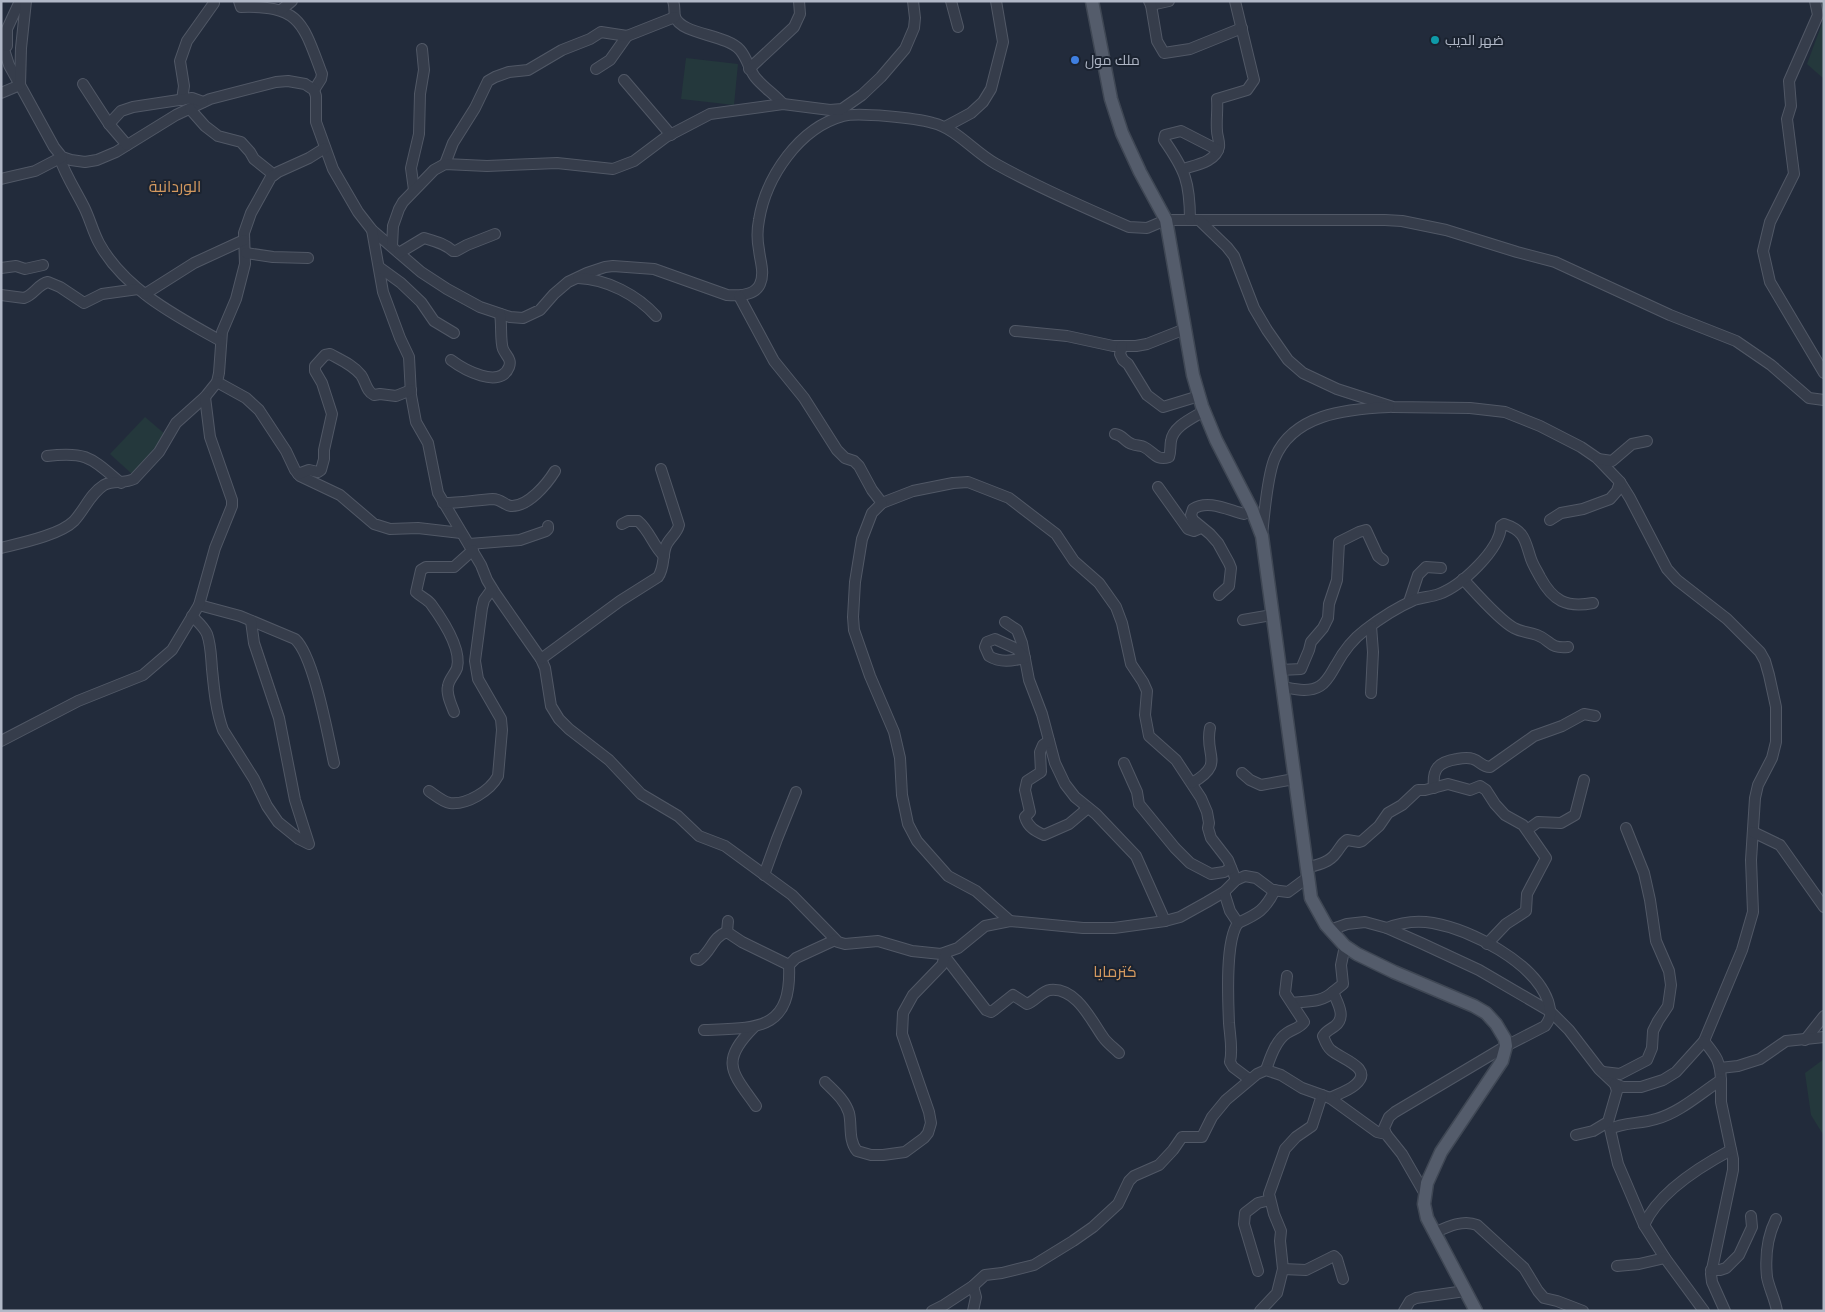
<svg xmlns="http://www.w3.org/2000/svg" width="1825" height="1312" font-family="'Nunito Sans',Cairo,sans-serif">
	<rect width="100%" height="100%" fill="#222b3b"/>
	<!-- green -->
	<g fill="#24383c">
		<polygon points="1819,1 1824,1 1824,79 1807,64 1823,21"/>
		<polygon points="686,58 738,64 734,105 681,99"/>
		<polygon points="145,417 166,435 132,474 110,454"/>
		<polygon points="1824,1059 1824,1136 1811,1115 1805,1073"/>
	</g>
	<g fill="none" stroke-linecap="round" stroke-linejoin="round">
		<defs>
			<g id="minor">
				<path d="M239,1L241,7C301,5 303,24 322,74L321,79L314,90"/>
				<path d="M673,1C675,6 674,12 675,17C682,35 726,34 740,50C747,58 749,69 755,77C763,87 774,94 783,104"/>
				<polyline points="951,1 958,27"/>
				<polyline points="1149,1 1151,5 1169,1"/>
				<polyline points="1815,1 1818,15 1789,81 1791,106 1787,119 1794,174 1770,222 1763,251 1770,282 1824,373"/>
				<polyline points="1151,5 1157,41 1164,53 1190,49 1242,28"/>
				<polyline points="281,10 292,1"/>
				<path d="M1,40L9,65L54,147L62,157L71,160L85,162L97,160L116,152L176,115L210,99L276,82L288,81L305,84L314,90L316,96V122L333,169L358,212L372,230L421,272L447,289L480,307L510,317L523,318L540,310L554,294L568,282L587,273L605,267L613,266L654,269L727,295C739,296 755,296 760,284C765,273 760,261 759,250C757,240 757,230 759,220C766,177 799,128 843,116C858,112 916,118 933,123C957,129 974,152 996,164C1037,187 1085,208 1129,227L1147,228L1166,220H1385L1402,221L1446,230L1517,252L1555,262L1670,315L1736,341L1771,365L1809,398L1824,400"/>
				<polyline points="7,46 7,29 20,1"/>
				<polyline points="596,69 610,60 627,36"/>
				<polyline points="749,69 794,27 800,14 799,1"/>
				<polyline points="624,80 671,135"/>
				<polyline points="83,84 109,124 127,145"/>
				<polyline points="1,93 20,85 21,48 26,1"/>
				<polyline points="182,100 184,86 180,61 187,41 214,3"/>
				<polyline points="190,109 205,126 218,136 241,142 250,152 254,159 274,175"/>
				<polyline points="109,124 121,111 133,107 192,98 203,102"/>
				<polyline points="945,127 971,113 983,102 991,89 1003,42 996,1"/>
				<polyline points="325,148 309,158 278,172 271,177 251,213 244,233 245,264 236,299 222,332 219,373 217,382 246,398 259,410 286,451 295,470 300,476 340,495 374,524 390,529 418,528 461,533"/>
				<path d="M60,159C66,176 76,191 84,207C90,219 93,232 99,243C124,289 176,316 221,341"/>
				<polyline points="445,164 453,143 475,108 488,81 495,77 509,72 528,70 562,50 590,39 601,32 627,36 675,17"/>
				<path d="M1183,169C1195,165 1216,162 1219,147C1220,142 1217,136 1217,131C1216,120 1218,110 1217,99L1247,90L1254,80L1235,1"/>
				<polyline points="1,179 35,171 62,157"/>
				<polyline points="414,190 411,168 419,134 420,94 424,70 422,49"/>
				<path d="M1190,220C1190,182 1185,170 1164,140L1165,135L1181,131L1218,150"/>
				<polyline points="1199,220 1227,247 1234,256 1254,308 1267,330 1288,360 1303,373 1337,389 1393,407 1470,408 1505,412 1540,426 1581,447 1597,458 1620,482 1630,498 1667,569 1677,580 1727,619 1760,652 1765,661 1769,675 1776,707 1776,742 1772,758 1758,785 1755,798 1751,860 1753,912 1742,950 1704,1041 1676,1072 1663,1080 1641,1087 1623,1087 1615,1084 1599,1069 1569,1030 1551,1012 1479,970 1421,943 1387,928 1365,922 1347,924 1330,930"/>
				<polyline points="372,230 383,292 400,338 409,357 411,395 416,422 428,443 438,493 481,565 487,580 495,593 541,659 545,668 551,706 559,719 569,729 609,760 641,794 678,816 699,836 725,846 792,895 838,942 845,944 878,941 912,951 941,954 958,948 985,926 1010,921 1083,928 1114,928 1165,921 1180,917 1207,902 1224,892 1236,880 1245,876 1256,878 1272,890 1288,892 1307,878"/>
				<polyline points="392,246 393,226 399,209 403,202 434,170 445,164 487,166 557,163 613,169 634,161 666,137 710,114 783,104 830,110 842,109 862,95 881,77 905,49 914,28 915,18 913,1"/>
				<polyline points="246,253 273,257 308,258"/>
				<path d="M399,253L424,238C434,241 444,243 453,251H456L467,245L495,234"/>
				<polyline points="379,267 401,283 421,302 434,321 454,333"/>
				<polyline points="1,268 16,266 25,269 43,265"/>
				<path d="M578,278C607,279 637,295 656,316"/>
				<polyline points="145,294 194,263 244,240"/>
				<path d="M1,295L24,298C34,295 38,284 48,282L60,287L84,303L102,294L138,289"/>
				<polyline points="739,296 774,361 804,398 837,450 845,458 854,461 859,466 872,490 882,503 913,491 953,483 968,482 1009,498 1056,534 1074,561 1099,583 1116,607 1122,623 1131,664 1143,682 1147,691 1145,715 1149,736 1176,760 1201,798 1207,812 1209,823 1208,828 1211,838 1228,860 1236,880"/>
				<polyline points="1015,331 1067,336 1113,346 1136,346 1147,344 1185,329"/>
				<polyline points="1122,346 1120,354 1123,360 1128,364 1147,395 1163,407 1199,396"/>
				<path d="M451,360C463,369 500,390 509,367C512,359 506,356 503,349C500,341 502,324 500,314"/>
				<path d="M1115,434C1123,435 1125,442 1132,444C1136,446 1141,445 1144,447C1154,452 1156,461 1169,457C1171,451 1170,446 1171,441C1173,426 1193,418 1204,411"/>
				<path d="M47,456C87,451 91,458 121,483"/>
				<polyline points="1598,459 1612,461 1632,444 1647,441"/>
				<path d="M298,474L309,470L318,472L321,470L324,459V450L332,414L322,383L315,371V366L325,355L330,354C341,360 353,365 361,375C366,382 366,391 374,395L380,394L396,396L411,390"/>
				<polyline points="1158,487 1188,529 1194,531 1201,528"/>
				<path d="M443,503C460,503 476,500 493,499C501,499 504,505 511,506C528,507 547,484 555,471"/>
				<polyline points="882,503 872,513 862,539 855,582 853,617 854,630 870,676 894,732 900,758 902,795 908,824 917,841 948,876 976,891 1010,921"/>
				<polyline points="1550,520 1561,513 1583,509 1610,499 1617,491 1620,482"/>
				<path d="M622,524L628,521H638C650,531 653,546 664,556"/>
				<path d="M1262,536C1264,515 1267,479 1274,460C1292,414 1346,409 1389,407"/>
				<polyline points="469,544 520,540 546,531 548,529 548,526"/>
				<path d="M1,548C21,543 60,535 74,521C85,509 90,494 104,485C113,480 124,484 134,479L159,452L176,423L205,397L217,382"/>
				<path d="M1463,579C1475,592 1499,620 1514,628C1521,632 1529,632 1537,635C1551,640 1549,649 1568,647"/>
				<path d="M1219,595L1229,586L1231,568L1229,563L1218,543L1210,534L1193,520L1191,515L1193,509C1208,499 1228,510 1244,514L1252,510"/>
				<polyline points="1409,602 1418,575 1426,567 1441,568"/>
				<path d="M199,605L240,616L295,639C314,656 328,736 334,763"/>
				<path d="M192,616C198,622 204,627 207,634C211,645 211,657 212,669C214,689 216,711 223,730L254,779L267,806L278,822L299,839L309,844L295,800L279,718L254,643L251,621"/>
				<polyline points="1243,620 1272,615"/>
				<polyline points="1005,622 1017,630 1022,643 1029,680 1042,714 1055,763 1065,784 1075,797 1096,814 1136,856 1165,921"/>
				<path d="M995,639L1017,649L1025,658C1012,661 1000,663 989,656L985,647L987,642Z"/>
				<path d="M541,659L620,601L658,577C665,567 662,556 666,546C669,538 677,534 679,525L661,469"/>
				<polyline points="1280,670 1301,669 1309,650 1311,642 1323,628 1328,618 1329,604 1337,580 1339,542 1359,532 1366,530 1378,556 1383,560"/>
				<path d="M1283,687C1294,689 1309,693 1320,686C1328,681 1331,673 1336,665C1343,652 1353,639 1365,630C1378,620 1398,607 1414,600C1422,597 1431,597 1439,594C1461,586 1500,550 1501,526L1504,524C1526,531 1525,542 1531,559C1533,565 1537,571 1540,577C1553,601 1566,608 1593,603"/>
				<polyline points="1371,693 1373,652 1371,626"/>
				<path d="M454,712C451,704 446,694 448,686C449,679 455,674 457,668C462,648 442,619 431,604C427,599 421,597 416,592L421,570L426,567H454L473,550"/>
				<polyline points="1,741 78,701 143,675 172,650 199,605 215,548 232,506 232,500 210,437 205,397"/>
				<path d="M1049,741L1043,745L1040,752L1041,772L1027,781L1025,790L1030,812L1025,817C1028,827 1035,831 1044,835L1069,824L1088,808"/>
				<polyline points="1124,763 1137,792 1139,804 1175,848 1190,863 1211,874 1224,872 1231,868"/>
				<polyline points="1242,773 1250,780 1261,785 1294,779"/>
				<path d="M1192,783C1226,763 1204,756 1210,728"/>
				<path d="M1434,788C1432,769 1438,762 1457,759C1462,758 1468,757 1473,759C1480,761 1482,767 1490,767L1534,736L1562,726L1584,714L1595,716"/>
				<path d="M429,791C435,795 443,802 450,803C467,805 490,791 498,776L502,730L501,719L478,679L475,661L482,608L484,600L492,589"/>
				<polyline points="1527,830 1538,822 1561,823 1575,815 1584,780"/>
				<polyline points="1753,832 1780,845 1824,907"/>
				<path d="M1306,868C1317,865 1329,863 1336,853C1340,848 1342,843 1347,840L1359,842L1362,841L1379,826L1388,813L1402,805L1418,790H1425L1448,784L1470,790L1480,786L1486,790L1495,804L1505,815L1523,825L1546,858L1527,894L1526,911L1506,924L1487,944"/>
				<polyline points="764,875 777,839 796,792"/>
				<path d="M1224,892L1230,911L1238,923C1225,941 1228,999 1229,1023C1230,1037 1233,1049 1230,1062L1233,1067L1249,1079"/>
				<path d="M1238,923C1258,914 1265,910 1275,890"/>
				<polyline points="727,932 728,921"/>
				<path d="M946,958L986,1010L991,1012L994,1010L1013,995L1027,1004C1035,1001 1042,991 1050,990C1076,987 1091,1020 1103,1037C1107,1043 1114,1048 1119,1053"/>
				<path d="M696,959L699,960C712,951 712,937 727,932L742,942L789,965"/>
				<path d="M1292,1003C1307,1001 1321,1003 1333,992"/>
				<path d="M754,1027C719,1062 732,1072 756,1106"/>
				<path d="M704,1030C757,1028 792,1031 789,965L796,958L835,940"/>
				<polyline points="1805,1040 1824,1016"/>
				<path d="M1704,1041C1716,1056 1720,1060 1721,1080C1701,1093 1679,1113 1656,1119C1640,1124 1624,1122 1610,1129L1618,1164L1644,1225L1665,1258L1704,1311"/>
				<polyline points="1720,1068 1738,1066 1760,1059 1786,1041 1824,1037"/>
				<path d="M1266,1070C1270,1058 1276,1040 1287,1033C1293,1029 1300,1028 1304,1022L1285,993L1287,976"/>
				<polyline points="1603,1072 1620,1074 1647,1060 1652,1048 1653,1031 1658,1021 1668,1006 1671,985 1669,971 1656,941 1650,900 1644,873 1626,828"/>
				<polyline points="1721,1080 1721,1102 1733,1159 1733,1170 1711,1274 1712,1282 1725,1311"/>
				<path d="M825,1082C834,1091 845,1100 849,1113C852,1125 848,1140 857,1151L871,1155H883L905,1152L924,1138L928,1133L931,1123L929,1112L902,1034L903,1013L913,995L942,965L946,953"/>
				<path d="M1330,1098C1338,1094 1348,1091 1355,1085C1375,1068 1341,1059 1331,1050C1327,1047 1325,1041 1323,1036C1326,1031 1331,1029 1335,1026C1347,1017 1337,1002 1333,992L1343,984L1341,965L1345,946"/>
				<path d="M1386,1134L1384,1128L1389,1117L1395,1112L1506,1046L1545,1026C1552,1017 1551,1011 1548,1001C1534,962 1471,930 1433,923C1417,920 1402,922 1387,928"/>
				<polyline points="1576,1135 1593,1131 1608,1122 1617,1091 1615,1084"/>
				<path d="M1776,1219C1767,1237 1765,1257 1767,1277C1769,1288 1775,1299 1777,1311"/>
				<path d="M1644,1225C1658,1193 1701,1166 1731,1150"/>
				<path d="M1434,1233C1447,1227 1463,1219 1477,1225L1524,1268L1538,1291L1544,1298L1557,1301L1583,1311"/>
				<polyline points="1617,1266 1639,1264 1665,1258"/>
				<polyline points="1283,1269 1306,1270 1334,1256 1337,1259 1343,1279"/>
				<polyline points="1711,1270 1720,1270 1726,1268 1739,1255 1752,1227 1751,1216"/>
				<polyline points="1258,1271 1244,1224 1245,1213 1258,1203 1270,1200"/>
				<polyline points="973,1286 976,1297 973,1311"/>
				<polyline points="932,1311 944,1305 973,1286 985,1275 1002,1273 1034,1265 1073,1241 1093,1227 1118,1204 1129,1181 1134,1176 1159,1165 1173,1150 1182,1137 1202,1137 1212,1117 1226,1100 1257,1074 1266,1070 1281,1075 1302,1088 1330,1098 1377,1132 1386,1134 1402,1154 1425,1194"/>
				<polyline points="1260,1311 1277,1293 1283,1269 1280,1241 1281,1231 1274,1214 1269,1194 1285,1149 1296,1137 1312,1126 1322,1095"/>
				<polyline points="1404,1311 1410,1301 1416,1298 1465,1291"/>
			</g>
			<polyline id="major" points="1092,1 1111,99 1122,133 1140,172 1166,220 1193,375 1202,406 1216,440 1252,510 1262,536 1311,898 1326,925 1345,946 1357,954 1394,972 1474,1006 1486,1013 1496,1024 1505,1039 1506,1046 1502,1061 1441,1152 1427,1183 1424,1204 1427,1218 1476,1311"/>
		</defs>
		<!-- minor casing -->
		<use href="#minor" stroke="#515866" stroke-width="12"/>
		<!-- major casing -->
		<use href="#major" stroke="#3f4754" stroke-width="15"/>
		<!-- minor -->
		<use href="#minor" stroke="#363d4b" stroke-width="10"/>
		<!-- major -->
		<use href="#major" stroke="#545c6b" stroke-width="12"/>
	</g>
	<!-- markers -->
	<circle fill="#0f9aa8" stroke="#1b2330" stroke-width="2" cx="1435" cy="40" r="5"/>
	<circle fill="#3f7fe0" stroke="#1b2330" stroke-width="2" cx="1075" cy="60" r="5"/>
	<g text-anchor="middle" stroke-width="4" stroke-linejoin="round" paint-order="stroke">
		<!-- poi labels -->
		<g font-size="14" fill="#b1b8c7" stroke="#1b2330" text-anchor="start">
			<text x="1445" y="45">ضهر الديب</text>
			<text x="1085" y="65">ملك مول</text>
		</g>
		<!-- quarter labels -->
		<g font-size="16" fill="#d4995f" stroke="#1b2330">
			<text x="175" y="192">الوردانية</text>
			<text x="1115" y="977">كترمايا</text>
		</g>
	</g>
	<!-- border -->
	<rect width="1825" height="1312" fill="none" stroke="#b1b8c7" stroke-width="5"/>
</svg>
